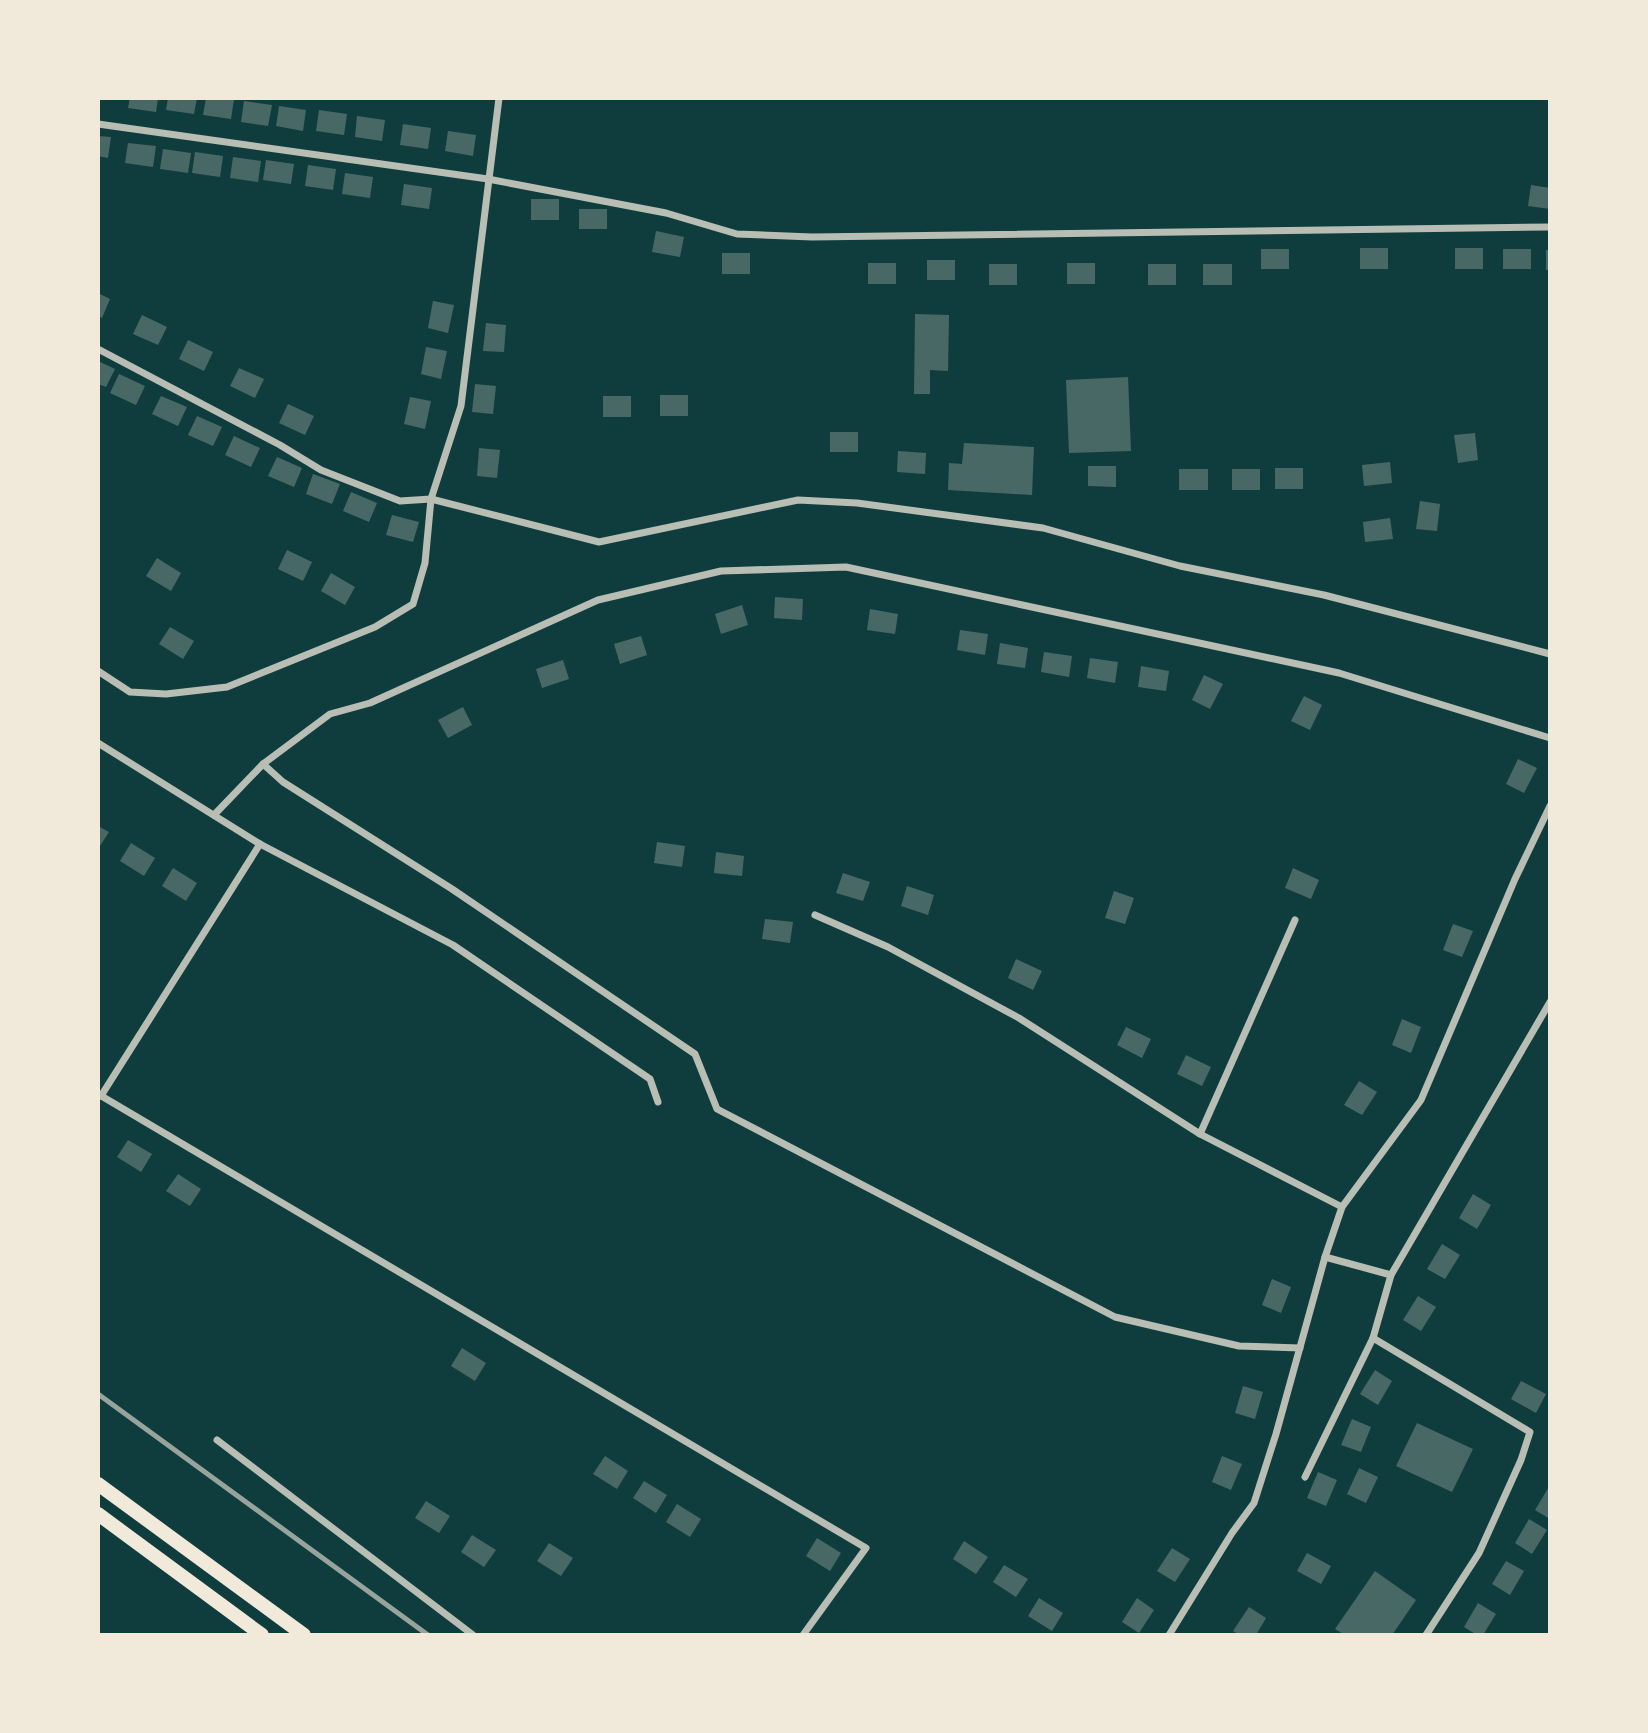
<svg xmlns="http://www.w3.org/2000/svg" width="1648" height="1733" font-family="'Crimson Pro',serif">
	<rect width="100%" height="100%" fill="#0f3d3e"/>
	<!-- building -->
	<g fill="#486865">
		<polygon points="130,98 158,98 156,112 128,108"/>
		<polygon points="168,98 197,98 194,114 166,110"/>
		<polygon points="206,98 234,99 231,119 203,115"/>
		<polygon points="244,101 272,105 268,126 241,122"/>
		<polygon points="279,106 306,110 303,131 276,126"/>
		<polygon points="319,110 347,114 344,135 316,131"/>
		<polygon points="357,116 385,120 382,141 355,137"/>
		<polygon points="403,124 431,128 428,149 400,145"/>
		<polygon points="448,131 476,135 473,156 445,151"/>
		<polygon points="98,136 111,137 108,158 98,156"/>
		<polygon points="128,143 156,146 153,167 125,163"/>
		<polygon points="163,149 191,153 188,173 160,169"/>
		<polygon points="195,152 223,156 220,177 192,173"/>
		<polygon points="233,157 261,161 258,182 230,178"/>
		<polygon points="266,160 294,164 291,184 263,180"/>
		<polygon points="308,165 336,169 333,190 305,186"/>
		<polygon points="345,173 373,177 370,198 342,194"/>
		<polygon points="404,184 432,188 429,209 401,205"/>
		<polygon points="1531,185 1550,188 1550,209 1528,206"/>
		<rect x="531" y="199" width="28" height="21"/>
		<rect x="579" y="209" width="28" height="20"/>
		<polygon points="656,231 684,237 680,257 652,252"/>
		<rect x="1360" y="248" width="28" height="21"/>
		<rect x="1455" y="248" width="28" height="21"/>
		<rect x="1261" y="249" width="28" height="20"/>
		<rect x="1503" y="249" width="28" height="20"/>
		<rect x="1546" y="250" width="4" height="20"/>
		<rect x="722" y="253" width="28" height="21"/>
		<rect x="927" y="260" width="28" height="20"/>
		<rect x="868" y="263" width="28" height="21"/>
		<rect x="1067" y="263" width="28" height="21"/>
		<rect x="989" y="264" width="28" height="21"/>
		<rect x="1148" y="264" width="28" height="21"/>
		<rect x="1203" y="264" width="29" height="21"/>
		<polygon points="98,293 110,299 102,318 98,316"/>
		<polygon points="433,301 454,305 448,333 428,328"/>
		<polygon points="915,314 949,315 948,371 930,370 930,394 914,394"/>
		<polygon points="142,315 167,327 158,345 133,334"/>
		<polygon points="486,323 506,325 504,352 483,351"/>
		<polygon points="188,340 213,352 204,371 179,359"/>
		<polygon points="426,347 447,351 441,379 421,374"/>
		<polygon points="98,361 115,369 106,387 98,384"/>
		<polygon points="239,368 264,379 255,398 230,386"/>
		<polygon points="119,374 145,386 136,405 110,393"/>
		<polygon points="1128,377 1131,451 1069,453 1066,380"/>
		<polygon points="475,384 496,386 493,414 472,412"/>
		<rect x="660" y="395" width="28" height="21"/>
		<polygon points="161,396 187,407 178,426 152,414"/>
		<rect x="603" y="396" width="28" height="21"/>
		<polygon points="410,397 431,401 425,429 404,424"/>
		<polygon points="288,404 314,416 305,435 279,423"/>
		<polygon points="197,416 222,427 213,446 188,435"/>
		<rect x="830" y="432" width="28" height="20"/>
		<polygon points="1475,433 1478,460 1458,463 1454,435"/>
		<polygon points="234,436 260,448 251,467 225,455"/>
		<polygon points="964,443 1034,447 1032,495 948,490 949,463 962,464"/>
		<polygon points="479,448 500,450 497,478 477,476"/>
		<polygon points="898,451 926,453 925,474 897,472"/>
		<polygon points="277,457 302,468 294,487 268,476"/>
		<polygon points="1390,462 1392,483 1364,486 1362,465"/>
		<polygon points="1088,466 1116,466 1116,487 1088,486"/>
		<rect x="1275" y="468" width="28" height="21"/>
		<rect x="1179" y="469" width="29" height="21"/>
		<rect x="1232" y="469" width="28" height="21"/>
		<polygon points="313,474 340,484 332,504 306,494"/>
		<polygon points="351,492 377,503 369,522 343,511"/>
		<polygon points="1420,501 1440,504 1437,531 1416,529"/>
		<polygon points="392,515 419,522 413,542 386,535"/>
		<polygon points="1390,518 1393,539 1365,542 1363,522"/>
		<polygon points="287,550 312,562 303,581 278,569"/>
		<polygon points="157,558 181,573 171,591 146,576"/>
		<polygon points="331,573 355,587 345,605 321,591"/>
		<polygon points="775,597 803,599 802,620 774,618"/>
		<polygon points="742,605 748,625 721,634 715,614"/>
		<polygon points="870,609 898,614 895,634 867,630"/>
		<polygon points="170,627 194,641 183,659 159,644"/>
		<polygon points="960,630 988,634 985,655 957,650"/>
		<polygon points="641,636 647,655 620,664 614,644"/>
		<polygon points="1000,643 1028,648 1025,668 997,664"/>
		<polygon points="1044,652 1072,656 1069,677 1041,672"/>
		<polygon points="1090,658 1118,662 1115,683 1087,678"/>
		<polygon points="563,660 569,679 542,688 536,669"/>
		<polygon points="1141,666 1169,671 1166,691 1138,687"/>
		<polygon points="1204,675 1223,684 1210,709 1192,700"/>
		<polygon points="1304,696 1322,705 1310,730 1291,721"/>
		<polygon points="463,707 472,725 448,738 438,720"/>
		<polygon points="1518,759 1537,768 1524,793 1506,784"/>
		<polygon points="98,826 109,832 98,849"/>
		<polygon points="657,842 685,846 682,867 654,863"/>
		<polygon points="131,843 155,858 144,876 120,861"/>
		<polygon points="716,852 744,856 742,876 714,873"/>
		<polygon points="173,868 197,883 186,901 162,886"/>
		<polygon points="1293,868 1319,880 1311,899 1285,888"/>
		<polygon points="843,873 870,882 863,901 836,893"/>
		<polygon points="907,886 934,895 928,915 901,906"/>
		<polygon points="1114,891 1134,898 1125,924 1105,918"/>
		<polygon points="765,919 793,922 790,943 762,939"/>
		<polygon points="1453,924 1473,931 1462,957 1443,950"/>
		<polygon points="1016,959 1042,971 1033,990 1008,978"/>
		<polygon points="1402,1019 1421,1027 1411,1053 1392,1045"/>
		<polygon points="1126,1027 1151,1039 1142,1058 1117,1045"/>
		<polygon points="1186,1055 1211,1067 1202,1086 1177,1074"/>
		<polygon points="1359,1081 1377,1092 1362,1115 1344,1105"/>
		<polygon points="128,1140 152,1154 141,1172 117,1157"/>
		<polygon points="178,1174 201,1189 190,1206 166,1191"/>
		<polygon points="1473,1194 1491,1205 1477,1229 1459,1218"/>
		<polygon points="1442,1244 1460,1255 1445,1279 1427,1269"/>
		<polygon points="1272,1279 1291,1287 1281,1313 1262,1305"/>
		<polygon points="1418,1296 1436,1307 1421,1331 1403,1320"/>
		<polygon points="462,1348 486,1363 475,1381 451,1366"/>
		<polygon points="1375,1370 1392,1381 1378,1405 1360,1394"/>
		<polygon points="1521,1381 1546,1394 1536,1413 1511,1399"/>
		<polygon points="1243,1386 1263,1392 1255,1419 1235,1413"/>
		<polygon points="1352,1419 1371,1427 1361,1452 1341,1445"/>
		<polygon points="1417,1423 1473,1449 1452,1492 1396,1466"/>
		<polygon points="605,1456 628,1471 617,1489 593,1474"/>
		<polygon points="1222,1456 1242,1464 1231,1490 1212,1482"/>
		<polygon points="1359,1468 1378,1477 1366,1503 1347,1494"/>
		<polygon points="1318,1472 1337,1480 1326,1506 1307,1498"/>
		<polygon points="644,1481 667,1495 656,1513 633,1498"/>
		<polygon points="1550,1485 1550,1519 1535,1510"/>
		<polygon points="426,1501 450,1516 439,1533 415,1518"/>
		<polygon points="677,1504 701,1519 690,1537 666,1522"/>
		<polygon points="1529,1519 1547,1530 1532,1554 1515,1543"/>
		<polygon points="472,1535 496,1550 484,1567 461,1552"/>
		<polygon points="817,1538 841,1553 830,1571 806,1556"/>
		<polygon points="964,1541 988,1557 976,1574 953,1559"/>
		<polygon points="549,1543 573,1558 561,1576 537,1561"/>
		<polygon points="1172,1548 1190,1559 1175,1582 1157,1571"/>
		<polygon points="1307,1553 1331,1566 1321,1584 1297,1571"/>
		<polygon points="1506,1561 1524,1571 1510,1595 1492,1584"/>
		<polygon points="1004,1565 1028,1579 1016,1597 993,1582"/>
		<polygon points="1375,1571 1416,1600 1392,1635 1345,1635 1335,1629"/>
		<polygon points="1039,1598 1063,1613 1052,1631 1028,1616"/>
		<polygon points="1137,1598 1154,1610 1139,1633 1122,1622"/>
		<polygon points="1478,1603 1496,1614 1483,1635 1477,1635 1464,1627"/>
		<polygon points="1249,1607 1266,1618 1256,1635 1240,1635 1233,1631"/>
	</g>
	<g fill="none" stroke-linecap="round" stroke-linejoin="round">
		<!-- minor -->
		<g stroke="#b8beb3" stroke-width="7">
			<polyline points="98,124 488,179 666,213 737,234 812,237 1550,227"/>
			<polyline points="98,349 280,445 321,470 400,501 431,499 599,542 798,500 857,503 1043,528 1180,566 1324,595 1550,654"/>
			<polyline points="98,671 130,692 166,694 227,687 375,627 413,604 425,563 431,499 461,406 499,98"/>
			<polyline points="98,743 260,844 453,945 650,1079 658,1102"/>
			<polyline points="263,764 283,782 452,889 695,1054 717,1109 1115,1317 1239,1346 1300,1348"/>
			<polyline points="214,815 263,764 330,714 370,703 598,600 721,571 846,567 1339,673 1550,738"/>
			<polyline points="815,915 888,947 1019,1018 1200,1134 1342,1207"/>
			<polyline points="98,1094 866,1548 803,1635"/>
			<polyline points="101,1096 260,844"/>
			<polyline points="1200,1134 1295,920"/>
			<polyline points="1325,1257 1391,1275"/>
			<polyline points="1373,1338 1530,1432 1521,1460 1479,1553 1426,1635"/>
			<polyline points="217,1440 473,1635"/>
			<polyline points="1305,1477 1373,1338 1391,1275 1550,1002"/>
			<polyline points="1169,1635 1232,1533 1254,1503 1276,1434 1325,1257 1342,1207 1421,1100 1515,879 1550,806"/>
		</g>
		<!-- trunk -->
		<g stroke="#f1e9da" stroke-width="14">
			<polyline points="98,1484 304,1635"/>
			<polyline points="98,1514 262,1635"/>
		</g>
		<!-- rail -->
		<polyline stroke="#97a49c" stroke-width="5" points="98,1394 428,1635"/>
	</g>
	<!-- border -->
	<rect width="1648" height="1733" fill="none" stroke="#f1e9da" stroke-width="200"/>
</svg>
